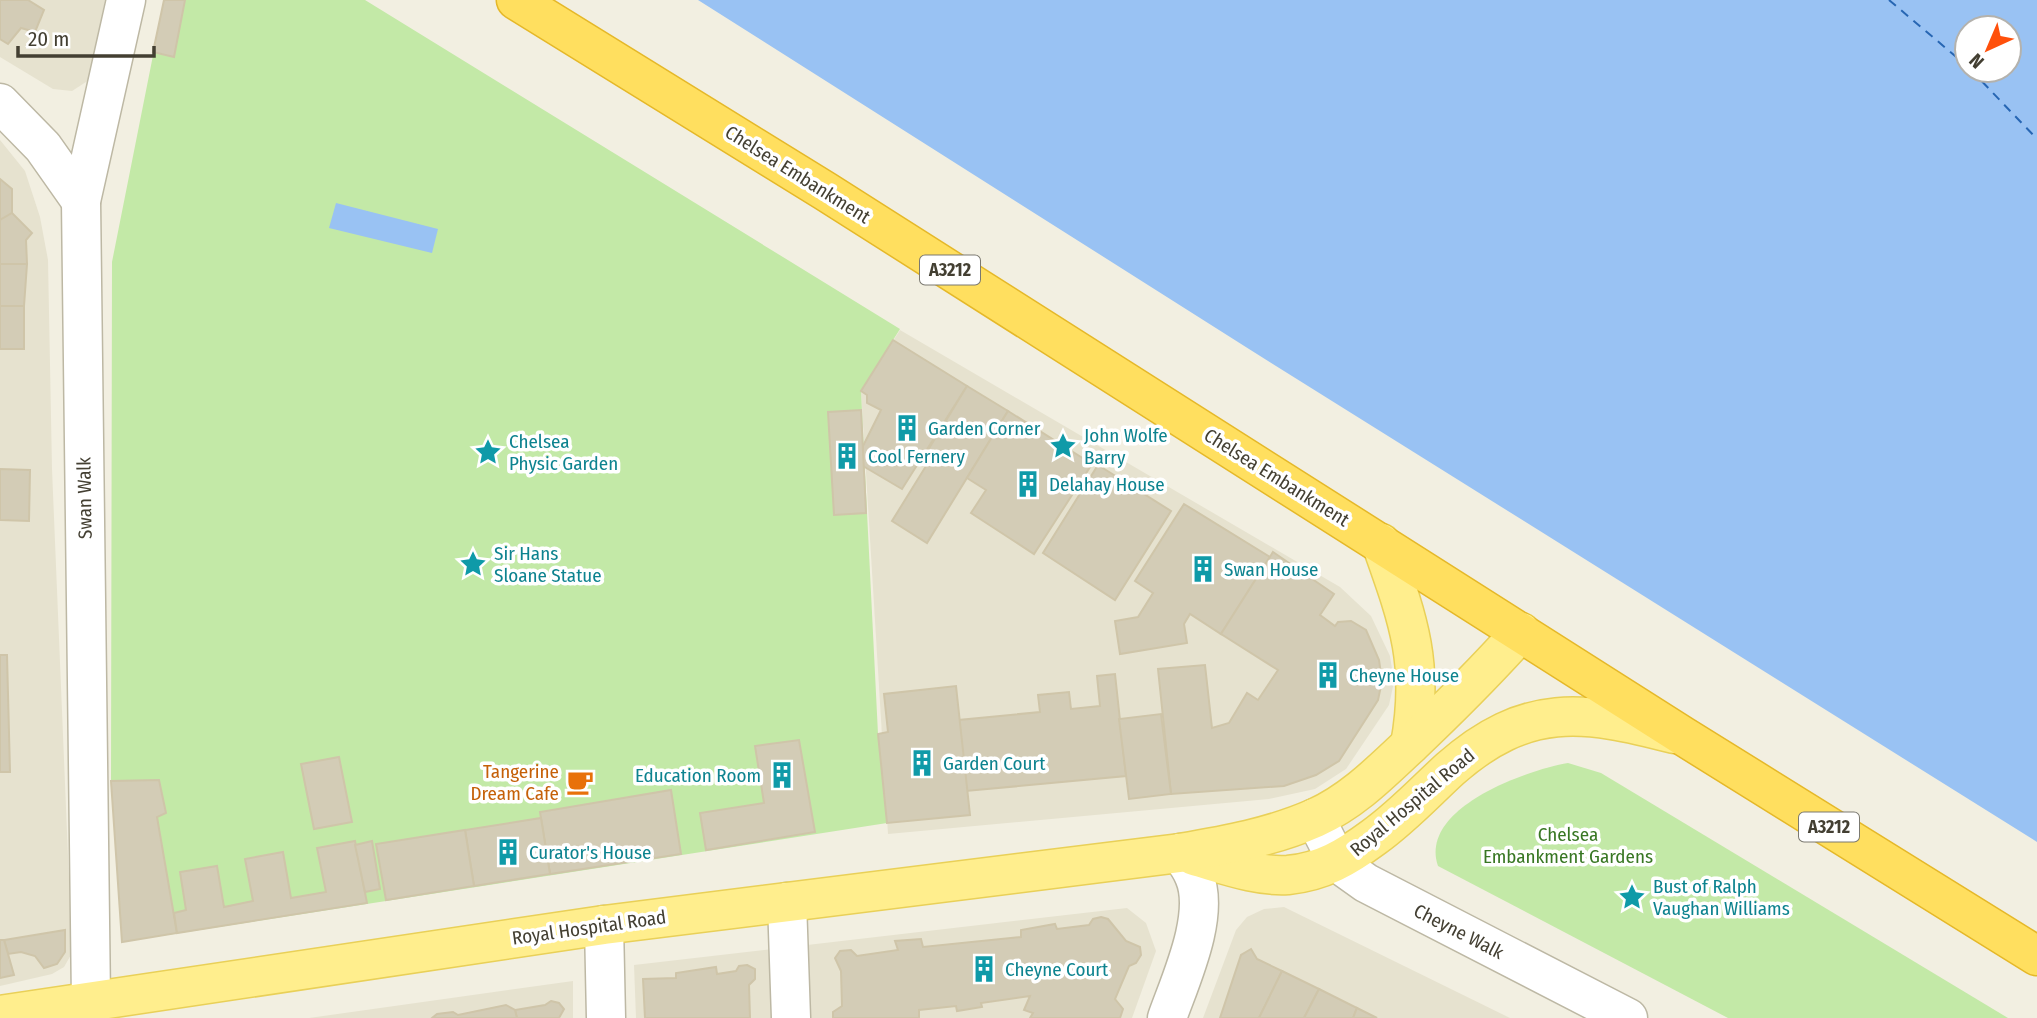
<svg xmlns="http://www.w3.org/2000/svg" width="2037" height="1018" font-family="'Fira Sans Condensed',sans-serif">
	<rect width="100%" height="100%" fill="#f2efe1"/>
	<!-- residential -->
	<g fill="#e6e2cf">
		<polygon points="0,0 105,0 89,80 72,91 53,89 0,57"/>
		<polygon points="0,140 25,171 40,217 48,260 52,469 72,953 64,967 52,974 0,986"/>
		<polygon points="900,330 1340,587 1371,616 1390,656 1394,682 1389,705 1346,769 1315,789 1269,799 888,834 861,391"/>
		<polygon points="1284,907 1510,1018 1203,1018 1236,930 1247,917 1264,909"/>
		<polygon points="1127,908 1146,923 1156,951 1132,1018 636,1018 634,965"/>
		<polygon points="573,981 573,1018 309,1018"/>
	</g>
	<!-- green -->
	<g fill="#c3e9a7">
		<polygon points="164,0 365,0 900,329 861,391 878,734 887,823 122,942 111,781 112,262"/>
		<path d="M1568,763L1601,773L2008,1018H1728L1438,866C1418,808 1527,770 1568,763Z"/>
	</g>
	<!-- water -->
	<g fill="#99c2f3" fill-rule="evenodd">
		<path d="M698,0H2037V842L1249,349ZM2009,28V70H1967V28Z"/>
		<polygon points="336,203 438,229 432,253 329,228"/>
	</g>
	<g fill="none" stroke-linecap="round" stroke-linejoin="round">
		<!-- ferry -->
		<g stroke="#2766b3" stroke-width="2" stroke-dasharray="9 7" stroke-linecap="butt">
			<polyline points="1889,0 1967,66"/>
			<polyline points="1971,70 2037,139"/>
		</g>
	</g>
	<!-- building -->
	<g fill="#d3ccb6" stroke="#cfc5a9" stroke-width="2">
		<polygon points="0,0 28,0 44,10 35,32 21,28 8,44 0,39"/>
		<polygon points="164,0 185,0 174,57 153,52"/>
		<polygon points="0,179 12,189 12,213 4,220 0,220"/>
		<polygon points="12,213 32,233 26,240 27,264 0,264 0,220"/>
		<polygon points="0,264 27,264 24,306 0,306"/>
		<rect x="0" y="306" width="24" height="43"/>
		<polygon points="893,340 967,386 902,489 863,466 863,446 881,410 867,403 867,395 861,391"/>
		<polygon points="967,386 1008,411 927,543 892,521 931,458 925,455"/>
		<polygon points="861,410 866,513 834,515 828,412"/>
		<polygon points="1008,411 1092,464 1034,554 971,513 986,490 967,478"/>
		<polygon points="1098,465 1171,511 1115,600 1043,553"/>
		<polygon points="0,469 30,470 29,521 0,520"/>
		<polygon points="1184,504 1270,557 1221,634 1190,614 1184,624 1187,643 1120,654 1115,621 1138,617 1153,593 1135,581"/>
		<polygon points="1273,552 1334,594 1320,615 1335,626 1338,622 1351,621 1366,630 1379,660 1382,681 1378,700 1339,761 1316,775 1284,786 1171,794 1158,669 1205,665 1212,728 1229,723 1247,693 1258,700 1278,670 1221,634"/>
		<polygon points="0,655 7,655 10,772 0,772"/>
		<polygon points="1115,674 1126,776 966,791 959,720 1040,712 1038,695 1069,692 1071,709 1100,706 1097,676"/>
		<polygon points="956,686 970,815 887,823 878,734 888,732 884,694"/>
		<polygon points="1161,714 1171,794 1129,799 1119,719"/>
		<polygon points="799,740 815,832 706,850 700,813 764,803 755,746"/>
		<polygon points="339,757 352,822 314,829 301,764"/>
		<polygon points="159,780 166,813 157,817 177,933 122,942 111,781"/>
		<polygon points="671,790 681,854 550,874 540,812"/>
		<polygon points="541,818 550,874 474,886 465,830"/>
		<polygon points="465,830 474,886 386,900 376,844"/>
		<polygon points="355,841 367,903 177,933 174,913 186,910 180,872 217,866 224,907 253,901 245,859 283,852 291,898 326,892 317,848"/>
		<polygon points="372,841 380,889 365,892 355,845"/>
		<polygon points="1101,917 1108,919 1126,941 1140,947 1141,955 1136,963 1129,966 1115,999 1123,1009 1120,1018 1030,1018 1033,1013 1024,1010 1030,996 981,1003 982,1007 957,1011 956,1006 919,1010 919,1018 833,1018 833,1012 842,1006 841,971 835,958 840,951 851,950 857,956 898,950 895,941 921,939 923,947 1021,937 1021,930 1055,924 1057,929 1089,925 1093,919"/>
		<polygon points="65,930 65,952 57,964 44,968 35,956 21,952 8,954 4,940"/>
		<polygon points="0,940 4,940 14,975 0,978"/>
		<polygon points="1251,949 1257,959 1282,971 1259,1018 1220,1018 1241,955"/>
		<polygon points="747,965 755,969 755,979 749,985 750,1018 645,1018 643,979 676,978 676,973 716,967 717,974 736,971 739,966"/>
		<polygon points="1282,971 1319,989 1304,1018 1259,1018"/>
		<polygon points="1319,989 1357,1008 1353,1018 1304,1018"/>
		<polygon points="551,1001 559,1003 564,1009 559,1018 517,1018 515,1010 545,1005"/>
		<polygon points="506,1005 515,1010 517,1018 432,1018 437,1014 453,1012 458,1015"/>
		<polygon points="1357,1008 1377,1018 1353,1018"/>
	</g>
	<g fill="none" stroke-linecap="round" stroke-linejoin="round">
		<defs>
			<g id="minor">
				<polyline points="0,103 43,147 81,201"/>
				<polyline points="1315,818 1338,863 1366,883 1628,1018"/>
				<polyline points="787,902 791,1018"/>
				<polyline points="604,925 606,1018"/>
				<polyline points="91,1001 81,201 126,0"/>
				<path d="M1167,1018C1180,981 1211,915 1194,876C1191,868 1185,860 1180,853"/>
			</g>
			<g id="major">
				<path d="M1381,543C1408,619 1425,663 1410,745"/>
				<path d="M1194,856C1223,864 1257,877 1288,875C1322,872 1347,857 1374,837C1402,817 1425,792 1450,769C1526,702 1583,710 1674,734"/>
				<path d="M0,1015L604,925L1180,853C1226,845 1272,837 1315,818C1353,801 1382,771 1412,743C1450,707 1486,671 1521,632"/>
			</g>
			<polyline id="highway" points="516,0 825,191 1683,736 2037,956"/>
		</defs>
		<!-- minor casing -->
		<use href="#minor" stroke="#bdb8a4" stroke-width="41"/>
		<!-- major casing -->
		<use href="#major" stroke="#e9d058" stroke-width="41"/>
		<!-- highway casing -->
		<use href="#highway" stroke="#e5b829" stroke-width="41"/>
		<!-- minor -->
		<use href="#minor" stroke="#fff" stroke-width="38"/>
		<!-- major -->
		<use href="#major" stroke="#ffee8d" stroke-width="38"/>
		<!-- highway -->
		<use href="#highway" stroke="#ffdf5f" stroke-width="38"/>
	</g>
	<!-- icons -->
	<defs>
		<symbol id="building-bare" viewBox="-9 -9 18 18"><path d="M-4-6H4V6H1V3H-1V6H-4ZM-2.5-4.3h1.7v1.8h-1.7ZM.8-4.3h1.7v1.8H.8ZM-2.5-1h1.7V.8h-1.7ZM.8-1h1.7V.8H.8Z" fill="#0f9aa8" stroke="#fff" stroke-width="2.5" paint-order="stroke"/></symbol>
		<symbol id="sight-bare" viewBox="-9 -9 18 18"><path d="M0-6L1.8-2.2L6-1.7L2.9 1.2L3.7 5.4L0 3.3L-3.7 5.4L-2.9 1.2L-6-1.7L-1.8-2.2Z" fill="#0f9aa8" stroke="#fff" stroke-width="2.5" paint-order="stroke"/></symbol>
		<symbol id="cafe-bare" viewBox="-9 -9 18 18"><path d="M-5.5-4.5H6V0H3Q3 3.5 0 3.5H-2.5Q-5.5 3.5-5.5 0ZM3-3.2v2h1.7v-2ZM-6 4.5H4V6H-6Z" fill="#e8710a" stroke="#fff" stroke-width="2.5" paint-order="stroke"/></symbol>
	</defs>
	<g fill-rule="evenodd">
		<use href="#building-bare" x="888" y="409" width="38" height="38"/>
		<use href="#sight-bare" x="1044" y="427" width="38" height="38"/>
		<use href="#sight-bare" x="469" y="433" width="38" height="38"/>
		<use href="#building-bare" x="828" y="437" width="38" height="38"/>
		<use href="#building-bare" x="1009" y="465" width="38" height="38"/>
		<use href="#sight-bare" x="454" y="545" width="38" height="38"/>
		<use href="#building-bare" x="1184" y="550" width="38" height="38"/>
		<use href="#building-bare" x="1309" y="656" width="38" height="38"/>
		<use href="#building-bare" x="903" y="744" width="38" height="38"/>
		<use href="#building-bare" x="763" y="756" width="38" height="38"/>
		<use href="#cafe-bare" x="561" y="763" width="38" height="38"/>
		<use href="#building-bare" x="489" y="833" width="38" height="38"/>
		<use href="#sight-bare" x="1613" y="878" width="38" height="38"/>
		<use href="#building-bare" x="965" y="950" width="38" height="38"/>
	</g>
	<g text-anchor="middle" stroke-width="7" stroke-linejoin="round" paint-order="stroke">
		<!-- shield labels -->
		<g fill="#fff" stroke="#7b7970" stroke-width="2">
			<rect x="920" y="255.5" width="60" height="29" rx="5"/>
			<rect x="1799" y="812.5" width="60" height="29" rx="5"/>
		</g>
		<g font-size="18" font-weight="bold" fill="#433f32">
			<text x="950" y="276">A3212</text>
			<text x="1829" y="833">A3212</text>
		</g>
		<!-- street labels -->
		<g font-size="19" fill="#433f32" stroke="#fff">
			<text transform="translate(798 174) rotate(32)" y="7">Chelsea Embankment</text>
			<text transform="translate(1277 477) rotate(32)" y="7">Chelsea Embankment</text>
			<text transform="translate(84 498) rotate(-91)" y="7">Swan Walk</text>
			<text transform="translate(1412 802) rotate(-40)" y="7">Royal Hospital Road</text>
			<text transform="translate(589 927) rotate(-8)" y="7">Royal Hospital Road</text>
			<text transform="translate(1459 931) rotate(27)" y="7">Cheyne Walk</text>
		</g>
		<!-- culture labels -->
		<g font-size="19" fill="#0d838f" stroke="#fff" text-anchor="start">
			<text x="928" y="435">Garden Corner</text>
			<text x="1084" y="442">John Wolfe<tspan x="1084" dy="22">Barry</tspan></text>
			<text x="509" y="448">Chelsea<tspan x="509" dy="22">Physic Garden</tspan></text>
			<text x="868" y="463">Cool Fernery</text>
			<text x="1049" y="491">Delahay House</text>
			<text x="494" y="560">Sir Hans<tspan x="494" dy="22">Sloane Statue</tspan></text>
			<text x="1224" y="576">Swan House</text>
			<text x="1349" y="682">Cheyne House</text>
			<text x="943" y="770">Garden Court</text>
			<text x="761" y="782" text-anchor="end">Education Room</text>
			<text x="529" y="859">Curator's House</text>
			<text x="1653" y="893">Bust of Ralph<tspan x="1653" dy="22">Vaughan Williams</tspan></text>
			<text x="1005" y="976">Cheyne Court</text>
		</g>
		<!-- food labels -->
		<g font-size="19" fill="#c56008" stroke="#fff" text-anchor="end">
			<text x="559" y="778">Tangerine<tspan x="559" dy="22">Dream Cafe</tspan></text>
		</g>
		<!-- park labels -->
		<g font-size="19" fill="#387723" stroke="#fff">
			<text x="1568" y="841">Chelsea<tspan x="1568" dy="22">Embankment Gardens</tspan></text>
		</g>
	</g>
	<!-- north arrow -->
	<g transform="translate(1988 49) rotate(224)"><circle r="33" fill="#ffffff" stroke="#b4b2ad" stroke-width="2"/>
	<path d="M0-5L12 26L0 18L-12 26Z" fill="#ff500b"/>
	<text y="-10" font-size="19" font-weight="bold" text-anchor="middle" fill="#433f32">N</text>
	</g>
	<!-- scale -->
	<path d="M18 46v10h136v-10" fill="none" stroke="#433f32" stroke-width="3.5"/>
	<text x="28" y="46" font-size="21" fill="#433f32" stroke="#ffffff" stroke-width="5" paint-order="stroke">20 m</text>
</svg>
